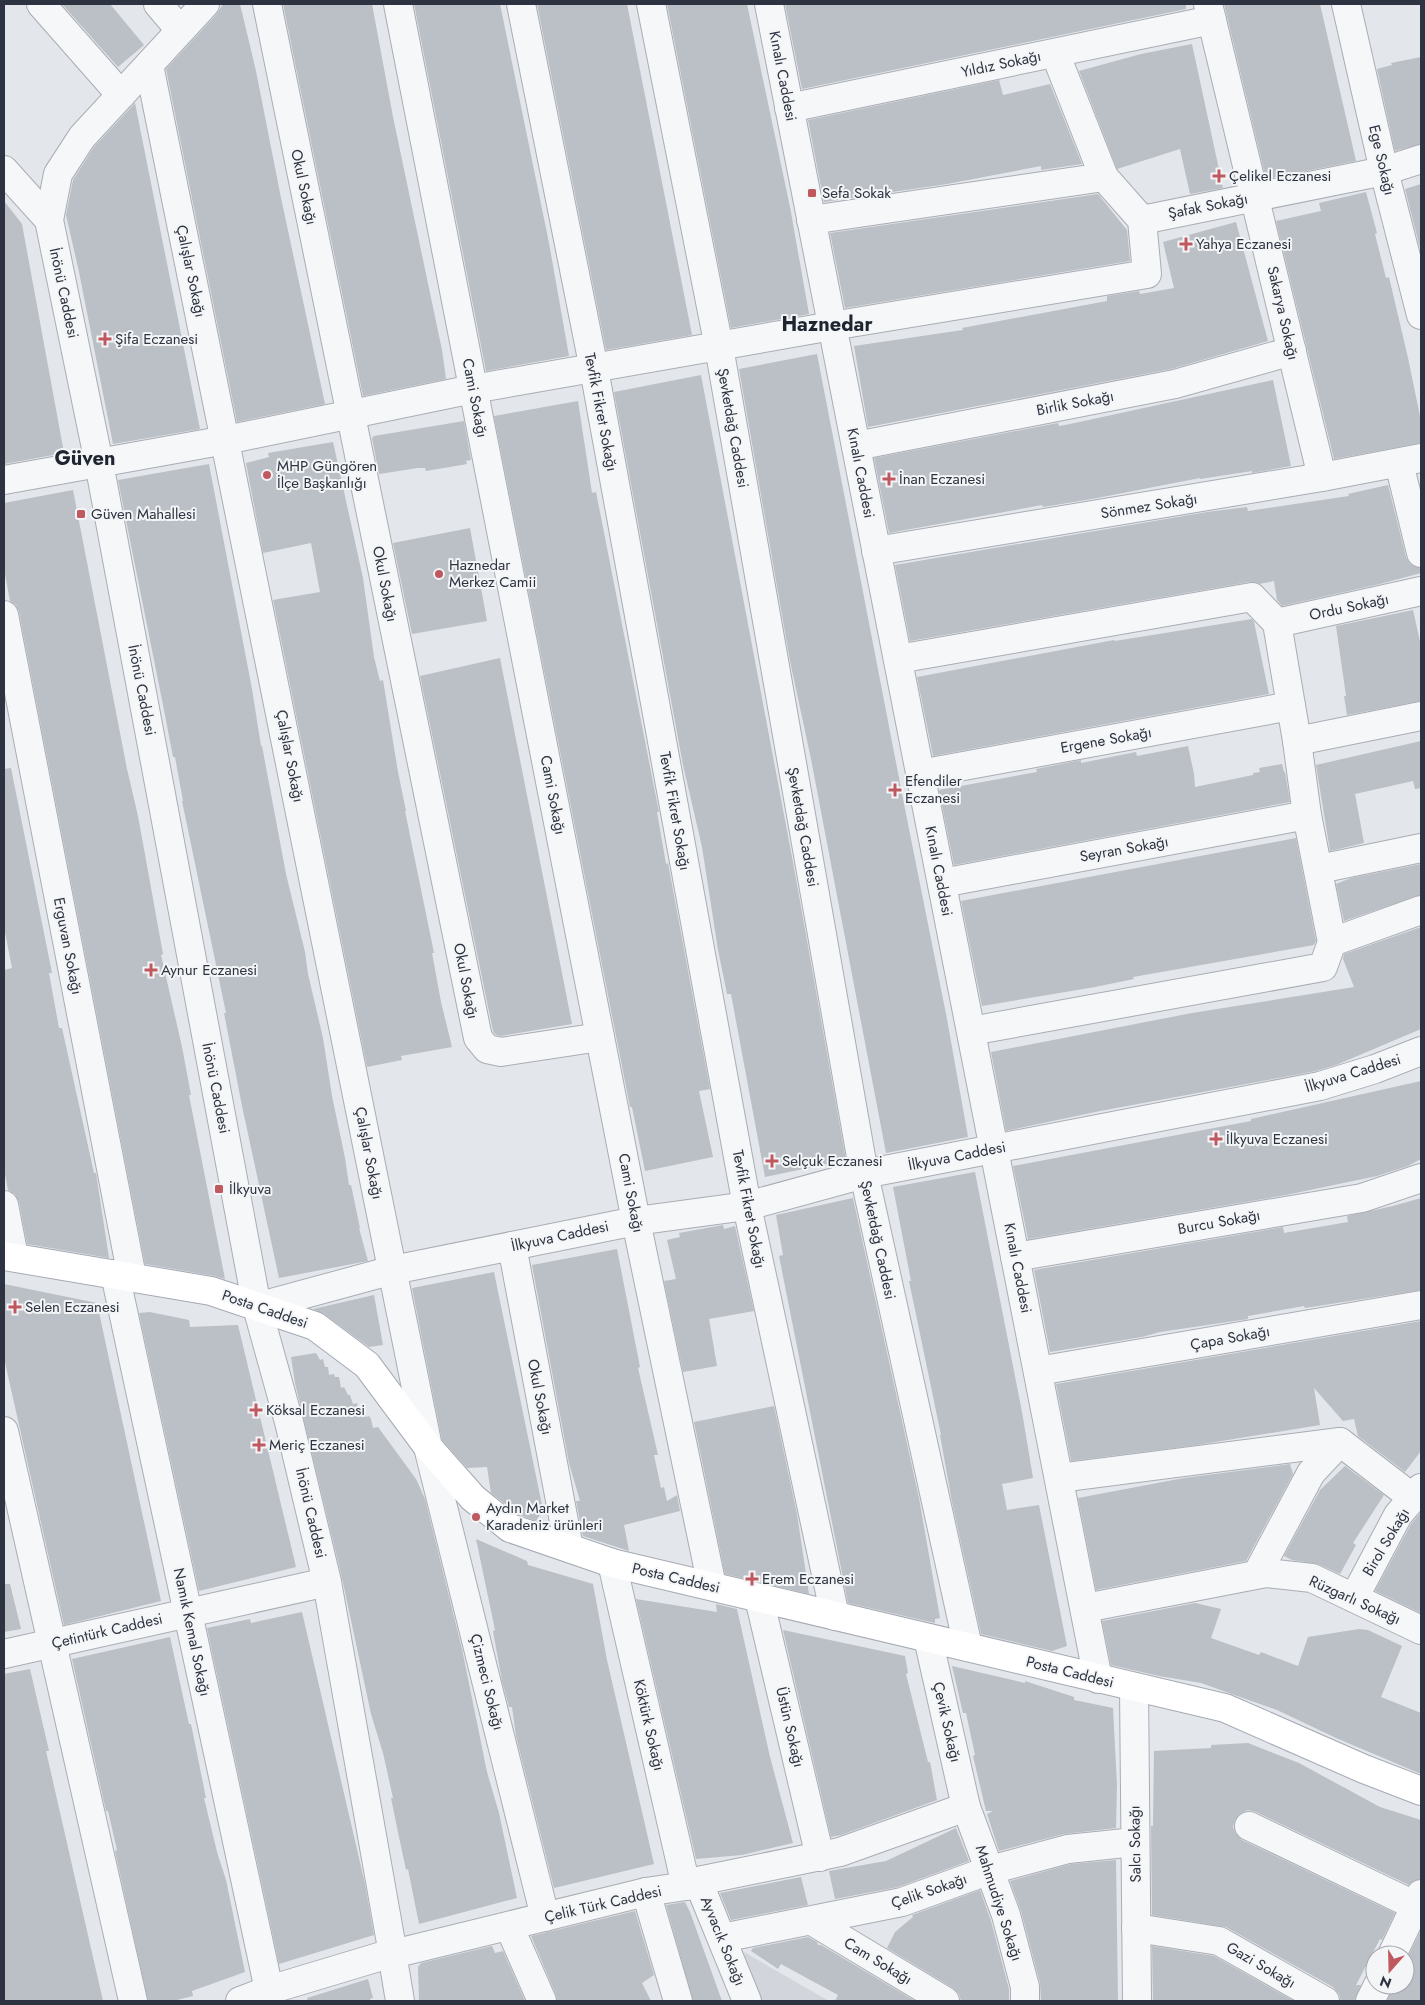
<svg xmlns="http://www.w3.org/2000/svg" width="1425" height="2005" font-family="Jost,sans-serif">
	<rect width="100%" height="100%" fill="#e3e6ea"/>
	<!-- built -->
	<polygon fill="#d2d5db" points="744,1952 829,2001 758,2001"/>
	<!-- building -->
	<g fill="#bbbfc6">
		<polygon points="62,4 110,4 144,45 118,67"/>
		<polygon points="223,4 240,4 256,71 280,193 325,404 237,422 166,69 216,15"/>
		<polygon points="283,4 372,4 393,117 442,350 446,379 363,396"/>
		<polygon points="414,4 500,4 549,243 569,356 486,371"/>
		<polygon points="537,4 627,4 692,335 606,350"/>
		<polygon points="667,4 747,4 790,207 809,314 731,328"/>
		<polygon points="785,4 1186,4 1186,9 802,89"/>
		<polygon points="1224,4 1320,4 1356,161 1266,179"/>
		<polygon points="1192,44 1223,188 1190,194 1180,149 1117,169 1079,71 1141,54"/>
		<polygon points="1421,57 1421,144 1395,151 1377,69 1392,65 1391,63"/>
		<polygon points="999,80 1003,95 1050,84 1082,164 1041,170 1041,166 947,184 824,202 808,120"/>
		<polygon points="135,103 200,429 113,444 79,272 66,215 73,180 94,147"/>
		<polygon points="1421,184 1421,252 1405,189"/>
		<polygon points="1366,192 1377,233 1375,234 1386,278 1389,277 1408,358 1421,421 1421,443 1334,459 1276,221 1321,211 1319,203"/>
		<polygon points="1098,194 1127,230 1130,261 845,308 830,233"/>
		<polygon points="4,201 22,224 64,453 4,464"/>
		<polygon points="1236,222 1268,341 1171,369 868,427 854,346 963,330 962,328 1107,301 1107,296 1139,291 1140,294 1174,288 1163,242"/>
		<polygon points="817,354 905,809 947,1019 968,1137 886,1153 811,759 790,661 739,369"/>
		<polygon points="701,375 795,873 846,1160 765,1177 731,994 727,994 718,950 702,847 683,765 614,392"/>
		<polygon points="1273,380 1291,466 1252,473 1252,471 1200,479 1200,478 1092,499 1043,507 1042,505 889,533 874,458 1058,423 1059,426 1070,424"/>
		<polygon points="578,401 592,493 596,492 655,792 659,812 657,812 666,864 668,863 710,1089 699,1091 713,1157 645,1171 632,1107 630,1107 494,416"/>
		<polygon points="464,421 471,460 466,461 467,464 426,471 425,468 418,468 379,474 372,438 374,436"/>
		<polygon points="333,442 363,578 374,657 380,681 383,680 398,772 406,811 405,811 434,953 432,953 441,1002 452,1047 401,1056 402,1060 367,1067 273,600 320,592 311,543 263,553 246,463 269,457 268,453"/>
		<polygon points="209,464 252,689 261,746 262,746 286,874 305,952 308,974 323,1038 332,1096 345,1158 349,1185 351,1185 360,1228 359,1228 368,1261 279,1278 242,1106 224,1013 226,1013 182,801 183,801 175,757 173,757 164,710 118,480"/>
		<polygon points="1388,485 1406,557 1410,564 1421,568 1421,573 1380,584 1282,606 1277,600 1274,581 1259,584 1249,582 910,641 895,565 1207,512 1247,507 1248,511 1349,496 1348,494"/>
		<polygon points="73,490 127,769 138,816 163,954 161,955 182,1047 191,1095 189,1095 225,1279 214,1276 145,1264 19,612 16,605 10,601 9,596 4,568 4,503"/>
		<polygon points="470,528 487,621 412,634 393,543"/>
		<polygon points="1413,610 1421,646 1421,701 1347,715 1344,696 1346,696 1336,626"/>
		<polygon points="1252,619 1254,622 1269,694 933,756 917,677 1114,640 1115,641"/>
		<polygon points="500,658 572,1024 501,1036 496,1035 493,1031 420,676"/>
		<polygon points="1421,741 1421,788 1415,789 1413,781 1355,794 1364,843 1330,851 1316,765"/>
		<polygon points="1188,746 1194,774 1195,787 1253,775 1253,773 1260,772 1259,768 1282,764 1284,772 1285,772 1290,802 954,865 939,790 1037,772 1036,769 1081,760 1081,763 1136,752 1137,756"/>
		<polygon points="11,768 52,973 49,973 59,1028 62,1028 94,1173 96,1173 109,1258 27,1244 19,1202 15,1194 8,1190 4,1169 4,970 12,968 4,927 4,769"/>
		<polygon points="1296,838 1316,941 1314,945 1133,977 1134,979 1095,987 982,1006 961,901"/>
		<polygon points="1421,864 1421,895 1344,921 1336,884 1351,878"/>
		<polygon points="1421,927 1421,1029 1336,1065 1316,1071 1100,1111 1006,1131 991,1052 1192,1013 1354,987 1343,959 1344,954"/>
		<polygon points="1421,1081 1421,1159 1408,1166 1377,1176 1286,1195 1028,1239 1013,1166 1251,1121 1251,1119"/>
		<polygon points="975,1172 1022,1412 1033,1478 1002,1484 1007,1510 1039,1505 1067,1646 1052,1651 981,1634 952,1502 940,1435 941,1435 909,1281 911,1281 893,1187"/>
		<polygon points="853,1198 919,1498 940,1618 935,1619 935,1623 848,1603 779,1256 783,1255 776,1215"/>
		<polygon points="1421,1198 1421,1290 1305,1308 1304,1306 1248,1316 1248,1319 1160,1332 1142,1337 1050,1352 1034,1270 1283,1227 1284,1233 1348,1222 1347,1216 1393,1206"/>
		<polygon points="723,1225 724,1229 735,1226 754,1311 709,1319 717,1366 683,1372 664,1281 676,1279 667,1240 680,1237 679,1233"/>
		<polygon points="617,1249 640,1367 638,1368 658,1455 654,1455 661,1488 664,1487 667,1501 677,1495 680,1511 624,1525 629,1551 583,1536 576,1501 580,1501 569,1463 532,1265"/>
		<polygon points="494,1272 543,1510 536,1521 518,1514 491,1493 487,1467 467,1468 442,1440 412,1288"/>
		<polygon points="4,1284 97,1303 161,1601 64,1625 4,1358"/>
		<polygon points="374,1295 383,1345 369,1347 324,1314 313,1309"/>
		<polygon points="150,1312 189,1320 190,1327 238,1325 296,1567 199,1591 139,1313"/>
		<polygon points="1421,1321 1421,1451 1405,1472 1358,1436 1354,1419 1343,1421 1314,1388 1320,1425 1197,1445 1071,1461 1056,1384"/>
		<polygon points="316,1353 320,1360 323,1359 325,1367 328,1367 329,1375 334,1374 335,1377 339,1377 341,1388 344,1387 348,1395 350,1395 353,1404 357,1403 359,1413 364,1410 366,1417 369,1416 371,1419 373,1428 378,1427 416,1479 425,1499 462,1649 487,1772 499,1813 517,1898 419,1924 408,1869 406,1870 399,1837 391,1798 393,1798 383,1753 371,1714 342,1578 295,1383 291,1357"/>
		<polygon points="774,1406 797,1514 809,1594 725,1574 694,1422"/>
		<polygon points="1290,1464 1293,1474 1246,1561 1096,1590 1078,1498 1184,1478"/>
		<polygon points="1345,1466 1384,1495 1353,1543 1356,1545 1340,1574 1318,1564 1292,1560 1284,1556 1320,1490"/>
		<polygon points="1421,1512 1421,1613 1375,1591 1411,1524"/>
		<polygon points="476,1539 527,1561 528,1565 593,1584 607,1660 654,1864 554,1888 516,1736 512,1707 509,1707 502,1681 493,1631 495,1630"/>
		<polygon points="4,1584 10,1584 21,1629 4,1632"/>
		<polygon points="636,1599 717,1612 716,1604 737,1609 770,1757 793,1843 742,1855 696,1859"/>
		<polygon points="1195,1603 1221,1609 1211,1638 1259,1655 1261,1652 1298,1666 1308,1637 1359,1629 1368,1630 1402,1646 1381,1697 1421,1713 1421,1774 1336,1738 1277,1710 1240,1697 1201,1683 1159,1676 1111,1665 1102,1621"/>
		<polygon points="302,1612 365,1884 374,1935 279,1964 207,1628 250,1619 251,1623"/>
		<polygon points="783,1630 905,1656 908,1673 906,1674 928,1762 930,1762 937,1800 841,1835 831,1837"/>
		<polygon points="170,1637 189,1724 191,1724 206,1798 204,1798 217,1852 226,1880 245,1972 192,1991 193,1996 173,2001 148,2001 115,1851 117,1850 108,1811 106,1811 72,1659"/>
		<polygon points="952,1666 1025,1683 1025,1681 1074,1697 1074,1700 1113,1708 1117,1785 1116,1828 1064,1834 999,1851 987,1814 993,1811 986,1811 973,1756 975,1755 966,1713 963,1713"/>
		<polygon points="30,1669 49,1751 46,1751 103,2001 4,2001 4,1674"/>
		<polygon points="1248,1743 1299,1763 1380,1807 1421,1820 1421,1879 1413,1881 1409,1885 1256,1812 1248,1810 1241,1813 1235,1820 1233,1827 1236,1834 1242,1840 1395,1913 1382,1940 1380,1939 1356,1985 1361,1985 1354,2001 1341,2001 1339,1994 1333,1987 1226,1927 1152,1915 1151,1826 1153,1826 1154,1751 1211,1748 1211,1745"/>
		<polygon points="956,1828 969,1861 898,1887 835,1899 829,1871 886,1861"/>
		<polygon points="1116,1860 1118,2001 1041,2001 1040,1983 1021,1911 1010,1881 1071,1864"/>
		<polygon points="801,1877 808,1905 731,1920 720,1893"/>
		<polygon points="980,1890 991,1921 1009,1989 1009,2001 961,2001 959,1994 953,1988 887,1948 895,1932 913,1917 912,1915"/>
		<polygon points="685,1902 690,1912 722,2001 693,2001 666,1905"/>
		<polygon points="635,1911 654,1975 642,1983 651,2001 557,2001 556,1995 531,1936"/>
		<polygon points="1421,1930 1421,2001 1387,2001 1393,1985 1405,1985 1405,1963"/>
		<polygon points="808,1937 817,1942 818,1945 821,1945 915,2001 835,2001 838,1995 781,1964 778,1969 751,1951 753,1948"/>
		<polygon points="492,1946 495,1953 503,1951 525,2001 419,2001 418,1967 421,1963"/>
		<polygon points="1152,1946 1214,1956 1294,2001 1153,2001"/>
		<polygon points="368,1979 373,1998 370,1999 370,2001 308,2001 307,1998"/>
	</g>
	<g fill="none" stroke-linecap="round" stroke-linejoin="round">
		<defs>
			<g id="minor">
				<polyline points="41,4 121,95"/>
				<polyline points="158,4 180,30"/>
				<polyline points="205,4 82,137 58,174 49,220 99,463 257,1307 289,1422 327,1582 393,1954"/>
				<polyline points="267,4 478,1038 487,1049 501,1052 600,1037"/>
				<polyline points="398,4 636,1221 712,1586"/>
				<polyline points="521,4 594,369 747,1206 835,1616"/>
				<polyline points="651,4 719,347 864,1174 968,1647"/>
				<polyline points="769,4 1098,1679"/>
				<polyline points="1208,4 1322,477"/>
				<polyline points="1346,4 1384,171 1421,315"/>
				<polyline points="1055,53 1104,177"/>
				<polyline points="149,65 428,1447 545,1917"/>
				<polyline points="789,108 1212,20"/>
				<polyline points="4,170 49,220"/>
				<polyline points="1142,220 1384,171 1421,159"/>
				<polyline points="856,446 1175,384 1292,351"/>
				<polyline points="1399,463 1421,553"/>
				<polyline points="4,480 226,440 473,389 832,326 1147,274 1142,220 1104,177 811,220"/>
				<polyline points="876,551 1322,477 1421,458"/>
				<polyline points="4,615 132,1277"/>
				<polyline points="1277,623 1421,591"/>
				<polyline points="898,659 1252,597 1277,623 1297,741 1307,815 1332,942 1323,967 971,1031"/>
				<polyline points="1297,741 1421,716"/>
				<polyline points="920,774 1291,706"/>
				<polyline points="1319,869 1421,848"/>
				<polyline points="942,883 1307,815"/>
				<polyline points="1332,942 1421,910"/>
				<polyline points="4,1205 14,1257"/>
				<polyline points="512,1246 569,1548"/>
				<polyline points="1015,1257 1362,1198 1421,1178"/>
				<polyline points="115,1274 269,1990"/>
				<polyline points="257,1307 393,1270 636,1221 747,1206 864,1174 1320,1086 1375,1069 1421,1051"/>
				<polyline points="1038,1371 1421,1305"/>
				<polyline points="4,1431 133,2001"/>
				<polyline points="1059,1478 1340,1442 1413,1498"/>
				<polyline points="612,1563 686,1886"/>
				<polyline points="1257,1574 1311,1473 1340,1442"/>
				<polyline points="759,1598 820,1857"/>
				<polyline points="1354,1598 1398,1515 1421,1488"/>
				<polyline points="1085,1608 1266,1573 1312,1578 1421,1630"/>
				<polyline points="928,1638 966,1807 1006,1915 1025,1987 1025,2001"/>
				<polyline points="4,1654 327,1582"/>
				<polyline points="1134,1687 1137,2001"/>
				<polyline points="1249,1826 1416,1906"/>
				<polyline points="698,1881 747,2001"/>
				<polyline points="646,1892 678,2001"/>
				<polyline points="812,1921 945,2001"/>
				<polyline points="509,1926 542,2001"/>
				<polyline points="1136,1928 1219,1941 1325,2001"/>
				<polyline points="722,1938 902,1902 990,1870 1068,1849 1135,1842"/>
				<polyline points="392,1953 400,2001"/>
				<polyline points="1392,1955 1421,1894"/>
				<polyline points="240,2001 269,1990 392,1953 393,1954 646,1892 686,1886 698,1881 840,1852 966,1807"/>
				<polyline points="1370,2001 1378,1985"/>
			</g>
			<polyline id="major" points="4,1256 211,1291 315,1326 367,1365 428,1447 473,1498 510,1528 612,1563 1225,1708 1364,1769 1421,1791"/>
		</defs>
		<!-- minor casing -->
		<use href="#minor" stroke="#a9adb4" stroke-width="30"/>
		<!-- major casing -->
		<use href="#major" stroke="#a4a9b4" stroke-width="30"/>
		<!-- minor -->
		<use href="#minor" stroke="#f6f7f9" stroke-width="28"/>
		<!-- major -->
		<use href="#major" stroke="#fff" stroke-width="28"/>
	</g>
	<!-- markers -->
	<g fill="#c05860" stroke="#f3f5f7" stroke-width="2">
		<path d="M1216.5 168.5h5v5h5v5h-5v5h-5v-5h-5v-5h5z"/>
		<rect x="807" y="188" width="10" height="10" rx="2.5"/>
		<path d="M1183.5 236.5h5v5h5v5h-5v5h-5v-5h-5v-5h5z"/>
		<path d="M102.5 331.5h5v5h5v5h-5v5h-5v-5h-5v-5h5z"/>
		<circle cx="267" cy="475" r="5"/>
		<path d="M886.5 471.5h5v5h5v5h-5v5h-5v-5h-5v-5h5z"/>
		<rect x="76" y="509" width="10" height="10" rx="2.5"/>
		<circle cx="439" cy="574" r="5"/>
		<path d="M892.5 782.5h5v5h5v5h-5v5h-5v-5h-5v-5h5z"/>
		<path d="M148.5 962.5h5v5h5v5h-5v5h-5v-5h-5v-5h5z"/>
		<path d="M1213.5 1131.5h5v5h5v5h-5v5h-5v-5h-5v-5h5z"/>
		<path d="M769.5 1153.5h5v5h5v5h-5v5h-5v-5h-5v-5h5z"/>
		<rect x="214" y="1184" width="10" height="10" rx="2.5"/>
		<path d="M12.5 1299.5h5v5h5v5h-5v5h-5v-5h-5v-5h5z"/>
		<path d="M253.5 1402.5h5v5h5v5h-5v5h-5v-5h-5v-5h5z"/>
		<path d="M256.5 1437.5h5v5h5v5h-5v5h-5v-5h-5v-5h5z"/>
		<circle cx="476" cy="1517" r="5"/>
		<path d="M749.5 1571.5h5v5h5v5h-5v5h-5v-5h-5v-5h5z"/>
	</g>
	<g text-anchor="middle" stroke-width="4" stroke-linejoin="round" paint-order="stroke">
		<!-- street labels -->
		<g font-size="15" fill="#2d3340" stroke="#f3f5f7">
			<text transform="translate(1001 64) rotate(-12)" y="5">Yıldız Sokağı</text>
			<text transform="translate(783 76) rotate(79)" y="5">Kınalı Caddesi</text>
			<text transform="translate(1382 160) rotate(77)" y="5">Ege Sokağı</text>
			<text transform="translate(304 187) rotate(78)" y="5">Okul Sokağı</text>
			<text transform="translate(1208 206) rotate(-11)" y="5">Şafak Sokağı</text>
			<text transform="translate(191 271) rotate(78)" y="5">Çalışlar Sokağı</text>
			<text transform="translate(64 293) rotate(78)" y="5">İnönü Caddesi</text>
			<text transform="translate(1283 313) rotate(77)" y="5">Sakarya Sokağı</text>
			<text transform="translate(475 398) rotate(79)" y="5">Cami Sokağı</text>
			<text transform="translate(1075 403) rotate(-11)" y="5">Birlik Sokağı</text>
			<text transform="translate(601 412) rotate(79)" y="5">Tevfik Fikret Sokağı</text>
			<text transform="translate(733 428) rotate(80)" y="5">Şevketdağ Caddesi</text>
			<text transform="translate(861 473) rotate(79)" y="5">Kınalı Caddesi</text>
			<text transform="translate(1149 506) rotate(-9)" y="5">Sönmez Sokağı</text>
			<text transform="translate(385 584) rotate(79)" y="5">Okul Sokağı</text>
			<text transform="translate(1349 607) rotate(-12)" y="5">Ordu Sokağı</text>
			<text transform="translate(142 690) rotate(79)" y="5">İnönü Caddesi</text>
			<text transform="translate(1106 740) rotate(-10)" y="5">Ergene Sokağı</text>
			<text transform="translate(290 756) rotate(79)" y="5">Çalışlar Sokağı</text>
			<text transform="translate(553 795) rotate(79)" y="5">Cami Sokağı</text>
			<text transform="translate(675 811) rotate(80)" y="5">Tevfik Fikret Sokağı</text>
			<text transform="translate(803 827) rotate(80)" y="5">Şevketdağ Caddesi</text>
			<text transform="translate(1124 849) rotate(-10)" y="5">Seyran Sokağı</text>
			<text transform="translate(939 871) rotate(79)" y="5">Kınalı Caddesi</text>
			<text transform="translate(68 946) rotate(79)" y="5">Erguvan Sokağı</text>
			<text transform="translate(466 981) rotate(79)" y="5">Okul Sokağı</text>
			<text transform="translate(1353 1073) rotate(-17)" y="5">İlkyuva Caddesi</text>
			<text transform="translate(216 1088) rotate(79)" y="5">İnönü Caddesi</text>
			<text transform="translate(369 1153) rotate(79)" y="5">Çalışlar Sokağı</text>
			<text transform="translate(957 1156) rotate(-11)" y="5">İlkyuva Caddesi</text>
			<text transform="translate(631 1193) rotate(79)" y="5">Cami Sokağı</text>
			<text transform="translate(749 1209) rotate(79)" y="5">Tevfik Fikret Sokağı</text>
			<text transform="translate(1219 1222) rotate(-10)" y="5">Burcu Sokağı</text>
			<text transform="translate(560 1236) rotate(-12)" y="5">İlkyuva Caddesi</text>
			<text transform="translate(878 1240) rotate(78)" y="5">Şevketdağ Caddesi</text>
			<text transform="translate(1018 1268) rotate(79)" y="5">Kınalı Caddesi</text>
			<text transform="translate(265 1309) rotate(19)" y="5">Posta Caddesi</text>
			<text transform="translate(1230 1338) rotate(-10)" y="5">Çapa Sokağı</text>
			<text transform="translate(540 1397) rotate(79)" y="5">Okul Sokağı</text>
			<text transform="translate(311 1513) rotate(77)" y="5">İnönü Caddesi</text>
			<text transform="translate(1386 1542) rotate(-59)" y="5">Birol Sokağı</text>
			<text transform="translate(676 1578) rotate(13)" y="5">Posta Caddesi</text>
			<text transform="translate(1355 1600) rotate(24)" y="5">Rüzgarlı Sokağı</text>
			<text transform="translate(107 1631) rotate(-13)" y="5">Çetintürk Caddesi</text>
			<text transform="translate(192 1632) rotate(78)" y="5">Namık Kemal Sokağı</text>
			<text transform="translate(1070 1672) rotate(14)" y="5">Posta Caddesi</text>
			<text transform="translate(487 1682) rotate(76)" y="5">Çizmeci Sokağı</text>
			<text transform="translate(947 1722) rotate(77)" y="5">Çevik Sokağı</text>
			<text transform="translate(649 1725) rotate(77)" y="5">Köktürk Sokağı</text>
			<text transform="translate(790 1727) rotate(77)" y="5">Üstün Sokağı</text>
			<text transform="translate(1135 1844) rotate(-91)" y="5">Salcı Sokağı</text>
			<text transform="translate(929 1891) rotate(-19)" y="5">Çelik Sokağı</text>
			<text transform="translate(999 1903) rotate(72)" y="5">Mahmudiye Sokağı</text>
			<text transform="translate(603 1904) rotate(-13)" y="5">Çelik Türk Caddesi</text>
			<text transform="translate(723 1941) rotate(68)" y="5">Ayvacık Sokağı</text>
			<text transform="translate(878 1961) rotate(31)" y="5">Cam Sokağı</text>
			<text transform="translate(1261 1965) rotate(30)" y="5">Gazi Sokağı</text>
		</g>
		<!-- poi labels -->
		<g font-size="15" fill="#2d3340" stroke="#f3f5f7" text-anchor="start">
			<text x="1229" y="181">Çelikel Eczanesi</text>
			<text x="822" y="198">Sefa Sokak</text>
			<text x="1196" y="249">Yahya Eczanesi</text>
			<text x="115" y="344">Şifa Eczanesi</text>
			<text x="277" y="471">MHP Güngören<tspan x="277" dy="17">İlçe Başkanlığı</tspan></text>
			<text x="899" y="484">İnan Eczanesi</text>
			<text x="91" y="519">Güven Mahallesi</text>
			<text x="449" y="570">Haznedar<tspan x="449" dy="17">Merkez Camii</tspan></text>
			<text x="905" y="786">Efendiler<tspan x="905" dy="17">Eczanesi</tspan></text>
			<text x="161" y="975">Aynur Eczanesi</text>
			<text x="1226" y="1144">İlkyuva Eczanesi</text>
			<text x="782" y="1166">Selçuk Eczanesi</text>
			<text x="229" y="1194">İlkyuva</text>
			<text x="25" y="1312">Selen Eczanesi</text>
			<text x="266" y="1415">Köksal Eczanesi</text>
			<text x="269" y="1450">Meriç Eczanesi</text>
			<text x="486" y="1513">Aydın Market<tspan x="486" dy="17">Karadeniz ürünleri</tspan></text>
			<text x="762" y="1584">Erem Eczanesi</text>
		</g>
		<!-- district labels -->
		<g font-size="20" font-weight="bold" fill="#1f2431" stroke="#f3f5f7">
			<text x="827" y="331">Haznedar</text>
			<text x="85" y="465">Güven</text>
		</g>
	</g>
	<!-- border -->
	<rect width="1425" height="2005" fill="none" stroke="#2d3340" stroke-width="10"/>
	<!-- north arrow -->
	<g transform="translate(1390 1970) rotate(200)"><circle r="24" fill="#f3f5f7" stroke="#a4a7ae"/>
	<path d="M0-4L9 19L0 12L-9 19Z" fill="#c05860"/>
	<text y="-8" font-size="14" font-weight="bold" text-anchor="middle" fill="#2d3340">N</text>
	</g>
</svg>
